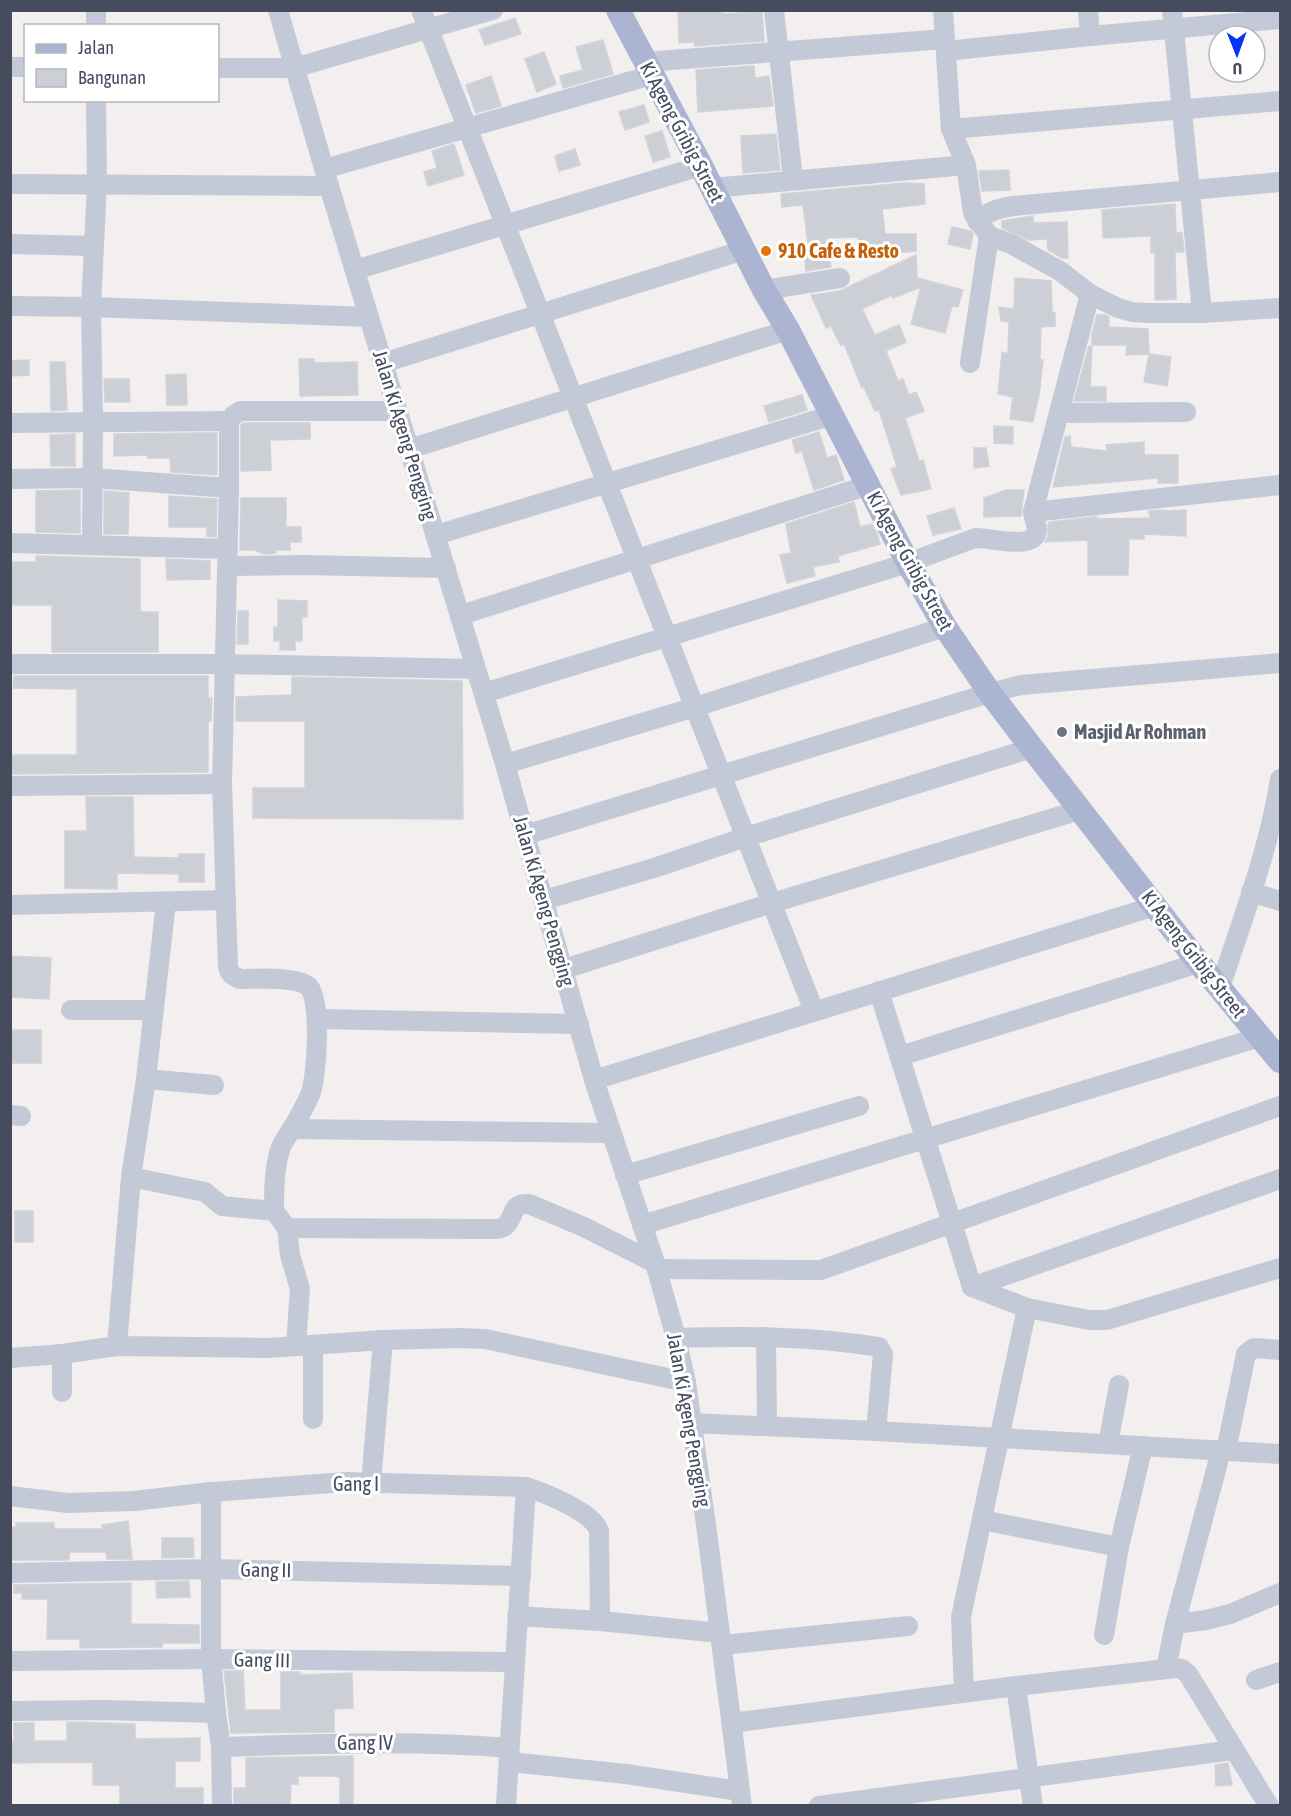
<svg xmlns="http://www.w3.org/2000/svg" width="1291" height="1816" font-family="'Asap Condensed',sans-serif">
	<rect width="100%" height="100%" fill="#f2efee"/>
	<!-- building -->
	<g fill="#cdcfd7" stroke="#d2d2db" stroke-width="1.5">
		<polygon points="678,10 722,10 723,14 762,12 764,41 695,46 694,42 679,43"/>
		<polygon points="515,18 521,34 485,45 479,30"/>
		<polygon points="603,40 613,74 563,88 560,76 583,70 576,47"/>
		<polygon points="544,52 556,84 537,92 525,59"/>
		<polygon points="754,66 755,78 769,76 773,106 698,112 696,70"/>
		<polygon points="491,76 501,106 476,113 466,85"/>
		<polygon points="644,105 649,122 625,130 619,112"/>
		<polygon points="662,131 670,157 653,162 645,136"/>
		<polygon points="776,134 780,170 743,173 741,136"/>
		<polygon points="454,144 464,175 428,186 424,172 437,168 432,151"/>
		<polygon points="575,149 580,165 559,171 555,156"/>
		<polygon points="1009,170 1010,190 982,191 979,171"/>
		<polygon points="904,183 924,184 925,204 882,209 885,234 916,234 916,251 860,256 858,237 826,238 831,267 806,271 803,244 808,243 803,205 782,207 781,194"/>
		<polygon points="1175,204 1176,233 1182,232 1184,252 1175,252 1176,299 1155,300 1155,252 1151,253 1151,236 1103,238 1102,210"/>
		<polygon points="1033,216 1033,223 1067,222 1068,258 1062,258 1048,250 1047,239 1028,240 1002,228 1002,221"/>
		<polygon points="952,227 971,231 973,234 970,249 948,244"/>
		<polygon points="916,255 917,278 963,290 958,307 952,306 945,333 911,324 921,287 893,298 892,295 862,309 875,335 899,325 906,342 886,351 898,381 903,379 909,395 916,392 924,411 905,418 919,461 923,460 931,489 901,495 891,469 897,467 879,410 875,411 864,387 862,388 844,344 841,346 831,326 826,328 811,295 835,292 842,290"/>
		<polygon points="1015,278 1051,281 1052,312 1055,313 1055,326 1041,327 1040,360 1043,360 1039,395 1033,422 1010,419 1013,397 998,394 1002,352 1008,354 1009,322 1001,321 999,307 1014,309"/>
		<polygon points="1097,315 1105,315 1109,317 1109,327 1148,329 1149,354 1126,355 1127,345 1092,345 1092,334"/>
		<polygon points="1089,346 1092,346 1090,387 1106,387 1106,401 1074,401"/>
		<polygon points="1149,354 1171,357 1167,386 1144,382"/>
		<polygon points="299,359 314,359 314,363 357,362 358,395 300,396"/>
		<polygon points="29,360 29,375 10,376 10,361"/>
		<polygon points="50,362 65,362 67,410 51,411"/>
		<polygon points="186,374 187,405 167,405 166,375"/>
		<polygon points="104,379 129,379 130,402 105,402"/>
		<polygon points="802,395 807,410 769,422 764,406"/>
		<polygon points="244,423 310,423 310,439 270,440 271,470 241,471 241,425"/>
		<polygon points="994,426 1013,427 1013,444 994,443"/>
		<polygon points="819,432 827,458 836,455 844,480 814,490 802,451 796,453 792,440"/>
		<polygon points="202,433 217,433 217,475 171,472 170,458 148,458 148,455 114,456 114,434"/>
		<polygon points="75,434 75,466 51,466 50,435"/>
		<polygon points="1070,436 1071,447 1107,451 1106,445 1144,442 1144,455 1178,455 1178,483 1158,483 1158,478 1053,487 1065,437"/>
		<polygon points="974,448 986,448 989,466 974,468"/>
		<polygon points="80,490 80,533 36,532 36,491"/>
		<polygon points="1006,490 1024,490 1021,516 984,517 984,498"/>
		<polygon points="104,491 129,493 128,534 104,534"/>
		<polygon points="169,496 217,499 216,537 207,536 207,527 169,527"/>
		<polygon points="241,498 286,498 286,527 301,527 301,542 290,542 290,550 276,550 276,553 264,554 254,550 240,550"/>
		<polygon points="854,502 860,527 872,524 878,536 880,544 838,556 839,562 813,567 815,576 787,583 780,555 791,553 786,524"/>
		<polygon points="954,508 961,529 933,535 927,516"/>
		<polygon points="1164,510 1164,511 1186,510 1186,536 1144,534 1144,539 1129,539 1128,575 1088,575 1088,540 1045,542 1048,536 1048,524 1050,522 1094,517 1097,517 1097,519 1150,518 1149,511"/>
		<polygon points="36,556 140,559 140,612 158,612 158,652 52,652 52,605 10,605 10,562 36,562"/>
		<polygon points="166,559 210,561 210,579 167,580"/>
		<polygon points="278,600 307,601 307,617 302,617 302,641 295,641 295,650 280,650 280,641 274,641 274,627 278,627"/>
		<polygon points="238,611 248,611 248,644 237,644"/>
		<polygon points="14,676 208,676 208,698 212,698 211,721 208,721 208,772 11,774 11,755 77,755 77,689 13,688"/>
		<polygon points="292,677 462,681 463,819 253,818 253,788 305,788 305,721 236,721 236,697 292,695"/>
		<polygon points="86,797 133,797 134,857 179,858 179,854 204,854 204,882 179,882 179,874 117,873 117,889 65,888 65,831 87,831"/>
		<polygon points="10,956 51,958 49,999 10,997"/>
		<rect x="10" y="1030" width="31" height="33"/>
		<rect x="15" y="1211" width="18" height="31"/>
		<polygon points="128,1521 132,1559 107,1559 106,1552 69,1552 69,1560 10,1560 10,1527 16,1527 16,1523 54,1523 54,1529 103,1529 102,1525"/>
		<polygon points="162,1538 193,1538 194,1557 162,1558"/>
		<polygon points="189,1581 190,1597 157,1598 156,1582"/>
		<polygon points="131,1583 131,1624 199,1625 199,1643 162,1643 162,1647 80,1648 80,1639 47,1639 48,1599 22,1599 22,1593 14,1593 14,1585"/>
		<polygon points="224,1671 243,1671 245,1710 281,1710 281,1672 300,1672 300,1675 352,1673 353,1708 334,1709 334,1732 231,1733"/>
		<polygon points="67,1722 135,1724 135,1739 200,1738 200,1761 175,1761 175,1788 203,1788 203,1806 120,1806 120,1785 93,1785 93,1762 10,1763 10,1741 14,1741 14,1723 34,1723 34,1741 67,1741"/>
		<polygon points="353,1756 353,1806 340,1806 340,1777 332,1776 298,1776 298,1784 291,1784 290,1806 234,1806 234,1788 246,1788 246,1758"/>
		<polygon points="1228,1763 1232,1785 1216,1786 1215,1765"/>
	</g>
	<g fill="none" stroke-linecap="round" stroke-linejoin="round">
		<!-- minor -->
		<g stroke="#c4c9d8" stroke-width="20">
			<polyline points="96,10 96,26"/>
			<polyline points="278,10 329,186 505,764 594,1080 655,1263 676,1338 686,1382 707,1532 742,1806"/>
			<polyline points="421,10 814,1011"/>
			<polyline points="774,10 793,179"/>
			<polyline points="943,10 951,129 966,165 973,213 989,236 1011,244 1060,271 1090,294 1118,308 1132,312 1148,313 1202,313 1280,308"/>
			<polyline points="1088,10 1090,36"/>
			<polyline points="1172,10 1202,313"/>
			<polyline points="946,51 1090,36 1280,19"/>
			<polyline points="645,62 945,39"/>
			<polyline points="10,67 26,67"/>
			<polyline points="218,68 294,68 493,10"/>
			<polyline points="951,129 1280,101"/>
			<polyline points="324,169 652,75"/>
			<polyline points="10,184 329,186"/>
			<polyline points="712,188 966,165"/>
			<path d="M977,221C989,211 999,208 1014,206L1280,182"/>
			<polyline points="10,244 93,246"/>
			<polyline points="355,270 701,166"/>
			<polyline points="764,290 840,278"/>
			<polyline points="10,306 91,307 369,317"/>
			<polyline points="383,363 744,250"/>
			<polyline points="970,363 989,236"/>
			<path d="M397,411H240L234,415L229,421V488L222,784L228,966C229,974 233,976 240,979C257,979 295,976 308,986C322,997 317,1079 310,1095C305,1106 299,1117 293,1127C289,1134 284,1140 281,1147C274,1167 274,1190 274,1211L287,1228L486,1229C492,1229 500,1230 505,1226C516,1217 509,1203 529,1204L584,1227L655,1263"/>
			<polyline points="1059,413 1186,412"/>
			<polyline points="10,423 229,421"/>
			<polyline points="409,449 788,330"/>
			<polyline points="10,479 92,478 229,488"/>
			<polyline points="1033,512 1280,485"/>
			<polyline points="436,535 833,415"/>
			<polyline points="10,543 228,549"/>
			<polyline points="92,545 93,424 91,307 97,184 96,100"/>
			<polyline points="228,566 303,565 446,568"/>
			<polyline points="461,615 869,485"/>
			<polyline points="10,664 224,664 476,669"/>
			<path d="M484,693L908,563L975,538C989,537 1034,551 1037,531C1037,526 1034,518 1033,512L1090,294"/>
			<polyline points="505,764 695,707 945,627"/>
			<polyline points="10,786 222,784"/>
			<polyline points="525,835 990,693 1021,685 1280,663"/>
			<polyline points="1251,892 1280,901"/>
			<polyline points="544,900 654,868 746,837 1032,748"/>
			<polyline points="10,905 226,900"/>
			<polyline points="564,969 772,903 1080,810"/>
			<path d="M1220,988C1242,920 1269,850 1280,779"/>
			<polyline points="879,991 972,1287"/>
			<polyline points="71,1010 154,1010"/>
			<polyline points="317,1019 579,1024"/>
			<polyline points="900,1056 1199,963"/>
			<polyline points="146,1079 214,1085"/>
			<polyline points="594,1080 1155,906"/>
			<polyline points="10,1115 21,1116"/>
			<polyline points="292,1129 611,1133"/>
			<polyline points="625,1175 859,1106"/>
			<polyline points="131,1177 205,1192 222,1206 274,1211"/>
			<polyline points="642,1225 1260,1037"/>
			<polyline points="287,1228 290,1255 300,1289 296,1346"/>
			<polyline points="657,1269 821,1270 1280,1106"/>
			<polyline points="972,1287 1280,1179"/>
			<polyline points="972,1287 1027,1308 1089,1320 1107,1320 1280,1268"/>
			<polyline points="766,1337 767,1426"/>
			<path d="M676,1338C744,1336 812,1336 879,1347L883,1354L876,1431"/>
			<polyline points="313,1345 313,1419"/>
			<polyline points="117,1346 131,1177 146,1079 166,902"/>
			<polyline points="62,1354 62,1392"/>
			<polyline points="10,1358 62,1354 117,1346 268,1348 383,1340 460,1338 485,1339 686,1382"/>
			<polyline points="691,1423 876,1431 1280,1454"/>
			<polyline points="1108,1444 1119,1385"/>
			<polyline points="1226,1451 1246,1354 1254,1348 1280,1350"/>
			<polyline points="371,1483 383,1340"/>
			<polyline points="211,1492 211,1659 216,1713 221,1747 222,1806"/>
			<path d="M10,1496L68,1503L134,1501L211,1492L346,1482L526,1487C545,1493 593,1512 599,1531L600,1621"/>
			<polyline points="982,1520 1119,1547"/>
			<polyline points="10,1573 211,1569 521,1576"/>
			<polyline points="517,1616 600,1621 720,1633"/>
			<polyline points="1175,1624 1206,1620 1230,1614 1280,1593"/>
			<polyline points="1104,1635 1119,1547 1143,1446"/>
			<polyline points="722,1645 908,1626"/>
			<polyline points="10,1661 211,1659 514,1662"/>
			<polyline points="1166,1669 1175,1624 1221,1451"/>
			<polyline points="1256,1680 1280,1672"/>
			<polyline points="1016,1686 1033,1806"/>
			<polyline points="964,1693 961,1617 1027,1308"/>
			<polyline points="10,1711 104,1710 216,1713"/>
			<polyline points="731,1723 1016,1686 1176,1668 1182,1669 1188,1674 1269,1806"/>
			<path d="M221,1747C318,1744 413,1740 509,1748"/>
			<polyline points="510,1762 626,1774 740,1791"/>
			<polyline points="506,1806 526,1487"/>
			<polyline points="819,1806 1233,1750"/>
		</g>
		<!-- major -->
		<polyline stroke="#abb5d1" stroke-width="24" points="618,10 701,166 764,290 788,330 908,563 945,627 990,693 1032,748 1199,963 1280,1061"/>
	</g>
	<!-- markers -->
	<circle fill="#e8710a" stroke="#fff" stroke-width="2" cx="766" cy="251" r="6"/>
	<circle fill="#6b7280" stroke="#fff" stroke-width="2" cx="1062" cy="732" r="6"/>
	<g text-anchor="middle" stroke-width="6" stroke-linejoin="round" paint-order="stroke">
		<!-- street labels -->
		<g font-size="20" fill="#454c5e" stroke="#fff">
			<text transform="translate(682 132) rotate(62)" y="7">Ki Ageng Gribig Street</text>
			<text transform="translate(405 435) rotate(73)" y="7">Jalan Ki Ageng Pengging</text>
			<text transform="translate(910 561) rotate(61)" y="7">Ki Ageng Gribig Street</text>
			<text transform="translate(544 901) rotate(74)" y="7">Jalan Ki Ageng Pengging</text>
			<text transform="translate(1194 954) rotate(52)" y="7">Ki Ageng Gribig Street</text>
			<text transform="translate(689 1420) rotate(80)" y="7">Jalan Ki Ageng Pengging</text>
			<text x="356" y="1491">Gang I</text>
			<text transform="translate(266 1570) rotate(1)" y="7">Gang II</text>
			<text transform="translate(262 1660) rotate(1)" y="7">Gang III</text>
			<text x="365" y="1750">Gang IV</text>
		</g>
		<!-- food labels -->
		<g font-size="20" font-weight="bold" fill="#c56008" stroke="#fff" text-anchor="start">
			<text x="778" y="258">910 Cafe &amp; Resto</text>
		</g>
		<!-- worship labels -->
		<g font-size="20" font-weight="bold" fill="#5b616d" stroke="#fff" text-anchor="start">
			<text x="1074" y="739">Masjid Ar Rohman</text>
		</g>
	</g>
	<!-- border -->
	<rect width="1291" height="1816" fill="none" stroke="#454c5e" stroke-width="24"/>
	<!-- legend -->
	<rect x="24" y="24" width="195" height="78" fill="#ffffff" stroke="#b5b7bf" stroke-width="1.5"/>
	<rect x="36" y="44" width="30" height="9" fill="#abb5d1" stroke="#b5b7bf" stroke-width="1.5"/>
	<text x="78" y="54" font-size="18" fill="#454c5e">Jalan</text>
	<rect x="36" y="69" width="30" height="18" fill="#cdcfd7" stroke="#b5b7bf" stroke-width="1.5"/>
	<text x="78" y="84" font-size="18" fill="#454c5e">Bangunan</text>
	<!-- north arrow -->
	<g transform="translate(1237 54) rotate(179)"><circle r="28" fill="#ffffff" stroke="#b5b7bf" stroke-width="1.5"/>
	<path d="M0-4.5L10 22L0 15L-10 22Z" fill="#0533f5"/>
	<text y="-9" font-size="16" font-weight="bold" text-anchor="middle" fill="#454c5e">U</text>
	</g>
</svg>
